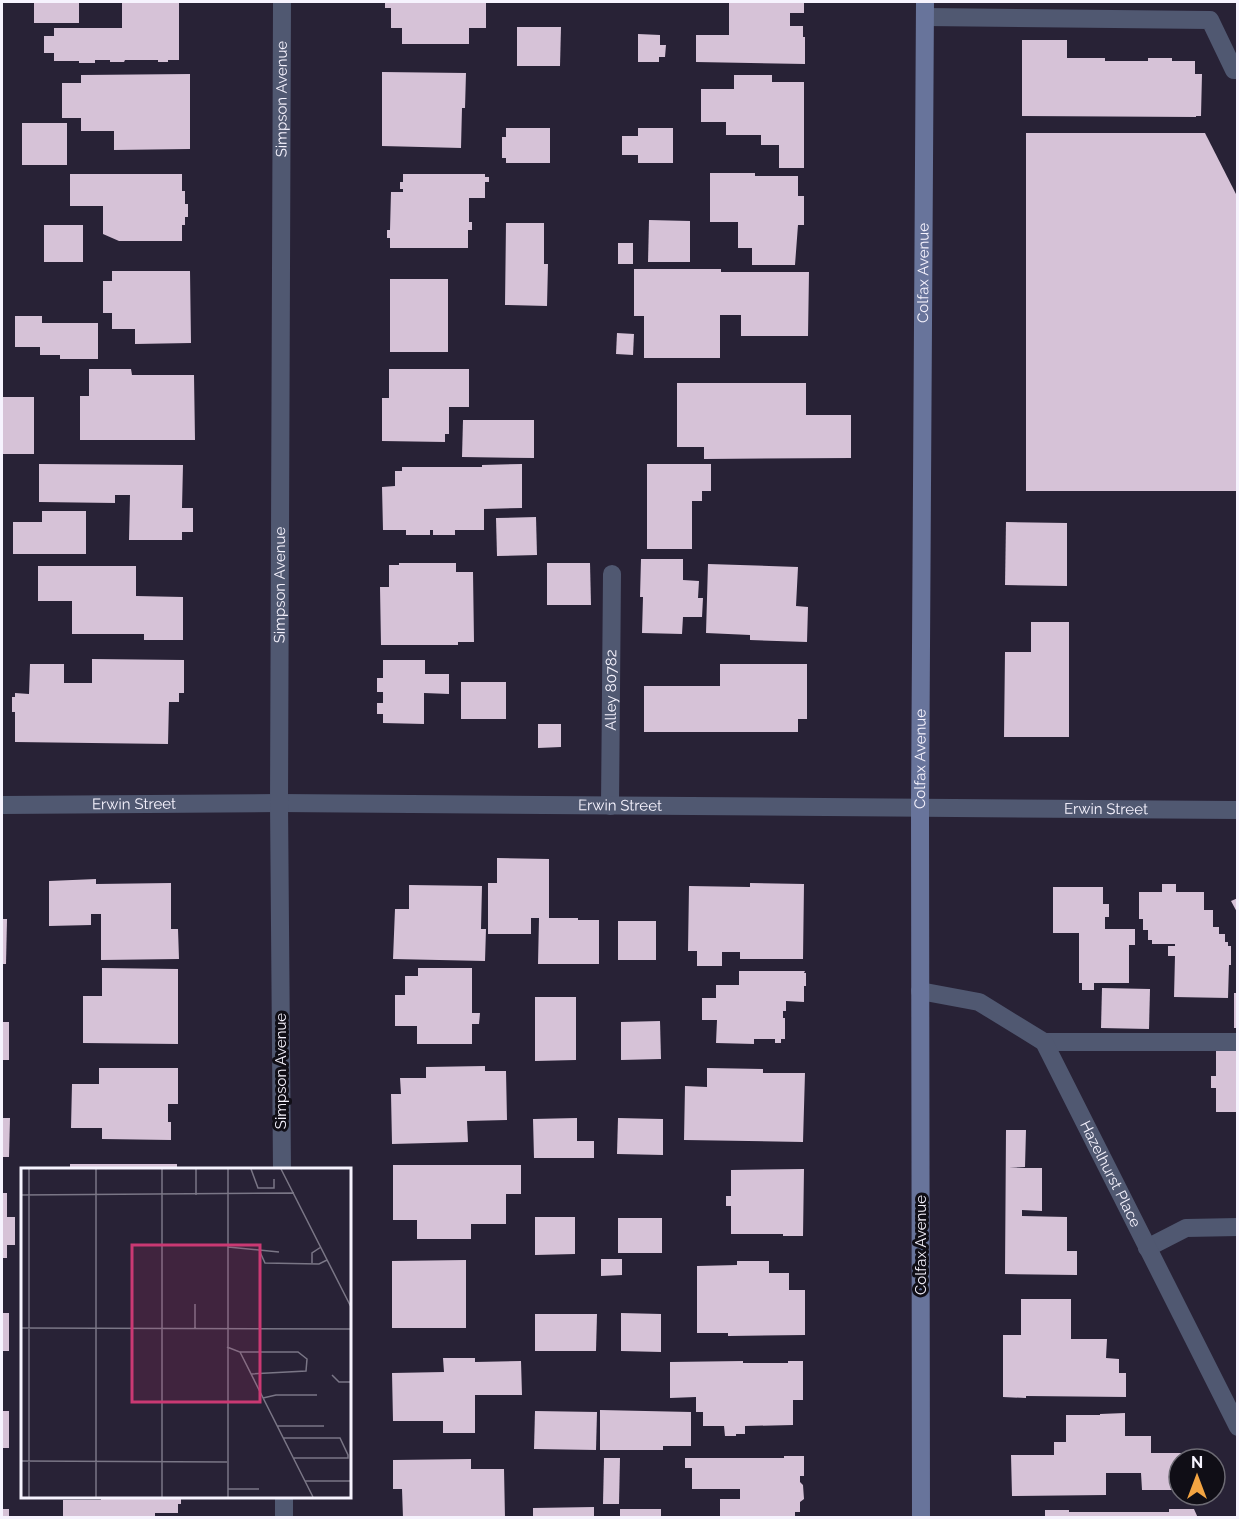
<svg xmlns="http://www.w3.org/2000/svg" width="1239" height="1519" font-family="Raleway,sans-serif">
	<rect width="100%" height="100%" fill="#282236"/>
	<!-- building -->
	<g fill="#d6c2d7">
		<rect x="34" y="2" width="45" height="21"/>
		<polygon points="122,2 179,2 179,60 168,60 168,62 158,62 158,60 125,60 124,62 110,62 110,60 95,60 95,63 79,63 79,61 54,61 54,53 44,53 44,36 54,36 54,28 122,28"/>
		<polygon points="385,2 486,2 486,28 469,28 469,44 402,44 402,28 391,28 391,8 385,8"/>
		<polygon points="729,2 804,2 804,13 790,13 790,26 803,26 803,37 805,37 805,64 696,62 696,35 729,35"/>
		<polygon points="517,27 561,27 560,66 517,66"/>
		<polygon points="638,34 660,35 660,45 666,45 665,57 659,57 659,62 638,62"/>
		<polygon points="1022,40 1067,40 1067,58 1105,58 1105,61 1148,61 1148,58 1172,58 1172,61 1195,61 1195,74 1202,74 1201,116 1196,116 1196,117 1022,116"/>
		<polygon points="382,72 466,73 465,108 462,108 461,148 382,146"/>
		<polygon points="190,74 190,149 114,150 114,131 81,131 81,118 62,118 62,83 81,83 81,75"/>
		<polygon points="734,75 772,75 772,82 804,82 804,168 779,168 779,145 761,145 761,135 726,135 726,122 701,122 701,89 734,89"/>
		<rect x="22" y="123" width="45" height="42"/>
		<polygon points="506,128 550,128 550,163 506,163 506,158 502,158 502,137 506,137"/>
		<polygon points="638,128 673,128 673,163 638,163 638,155 622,155 622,136 638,136"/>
		<polygon points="1026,133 1205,133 1238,198 1238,491 1026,491"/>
		<polygon points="710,173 755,173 755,176 798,176 798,196 804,196 804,225 798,225 795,265 752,265 752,248 738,248 738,222 710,222"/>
		<polygon points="70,174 182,174 182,191 185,191 185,204 188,204 188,217 185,217 185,225 182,225 182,241 119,241 103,234 103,206 70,206"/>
		<polygon points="403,174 485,174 485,177 489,177 489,182 485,182 485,198 469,198 469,222 472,222 472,230 468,230 468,248 390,248 390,238 387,238 387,230 390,230 391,192 403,192 403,189 400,189 400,182 403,182"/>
		<polygon points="649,220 690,221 690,262 648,262"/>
		<polygon points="506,223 544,223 544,264 548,264 547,306 505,305"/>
		<rect x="44" y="225" width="39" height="37"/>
		<rect x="618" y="243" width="15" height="21"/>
		<polygon points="634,269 721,269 721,272 809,272 808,336 741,336 741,315 720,315 720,358 644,358 644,316 634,316"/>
		<polygon points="112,271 190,271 191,343 135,344 135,329 112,329 112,313 103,313 103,281 112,281"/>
		<rect x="390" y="279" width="58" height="73"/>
		<polygon points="15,316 42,316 42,323 98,323 98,359 60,359 60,355 40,355 40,347 15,347"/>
		<polygon points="617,333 634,334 633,355 616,354"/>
		<polygon points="89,369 131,369 132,375 194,375 195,440 80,440 80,396 89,396"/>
		<polygon points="389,369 469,369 469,407 449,407 449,434 445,434 445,442 382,441 382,398 389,398"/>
		<polygon points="677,383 806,383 806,415 851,415 851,458 704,459 704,447 677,447"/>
		<rect x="2" y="397" width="32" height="57"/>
		<polygon points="463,420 534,420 534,458 462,457"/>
		<polygon points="39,464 183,465 182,508 193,508 193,532 182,532 182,540 129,540 130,495 115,495 115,503 39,502"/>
		<polygon points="522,464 522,508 484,509 484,530 455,530 455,535 433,535 433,530 430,530 430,535 406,535 406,530 383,530 382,487 395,486 395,471 402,471 402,467 482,467 482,465"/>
		<polygon points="647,464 711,464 711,491 702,491 702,501 692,501 692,549 647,549"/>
		<polygon points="42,511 86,511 86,554 13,554 13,522 42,522"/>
		<polygon points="536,517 537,555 497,556 496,518"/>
		<polygon points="1006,522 1067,523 1067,586 1005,585"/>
		<polygon points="641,559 683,559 683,580 699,581 698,598 703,598 702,617 683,617 682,634 642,633 643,597 640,597"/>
		<polygon points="399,563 456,563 456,572 473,572 474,642 458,642 458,645 381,645 380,587 389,587 389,565 399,565"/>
		<polygon points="547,563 590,563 591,605 547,605"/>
		<polygon points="708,564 798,567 796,606 808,607 807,642 750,640 750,635 706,633"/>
		<polygon points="38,566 136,566 136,596 183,597 183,640 144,640 144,634 72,634 72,601 38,601"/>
		<polygon points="1031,622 1069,622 1069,737 1004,737 1005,652 1031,652"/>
		<polygon points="92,659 184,660 184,693 179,693 179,702 169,702 168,744 15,742 15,712 12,712 12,697 15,697 15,693 29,694 30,664 64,664 64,683 92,683"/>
		<polygon points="383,660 425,660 425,674 449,674 449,694 424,693 424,724 383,723 383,714 377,714 377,703 383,703 383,692 377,692 377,678 383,678"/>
		<polygon points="720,664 807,664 807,719 798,719 798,732 644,732 644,686 720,686"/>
		<rect x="461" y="682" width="45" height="37"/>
		<polygon points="538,724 561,724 561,747 538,748"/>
		<polygon points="497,858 549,859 549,918 578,918 578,920 599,920 599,964 538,964 539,918 531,918 531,934 488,934 488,883 497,883"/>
		<polygon points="96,879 96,884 171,883 171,929 178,929 179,959 101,960 101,914 91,914 91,925 49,926 49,881"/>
		<polygon points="750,883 804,884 803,959 740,959 740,952 722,952 722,966 697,966 697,951 688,951 689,886 750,887"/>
		<polygon points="1162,884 1176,884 1176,892 1204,892 1204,910 1213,910 1213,927 1219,927 1219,934 1225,934 1225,942 1228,942 1228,946 1231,946 1231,965 1229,965 1228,998 1174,997 1175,956 1168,956 1168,946 1175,946 1175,944 1152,944 1152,940 1148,940 1148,930 1143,930 1143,919 1139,919 1139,892 1162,892"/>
		<polygon points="409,885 482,886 481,929 486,929 485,961 393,959 395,909 409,909"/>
		<polygon points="1053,887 1103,887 1103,904 1109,904 1109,917 1105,917 1105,929 1135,929 1135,945 1129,945 1129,983 1094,983 1094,990 1082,990 1082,983 1079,983 1079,933 1053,933"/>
		<polygon points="1238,898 1238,914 1231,901"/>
		<polygon points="2,919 7,919 6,964 2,964"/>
		<rect x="618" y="921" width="38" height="39"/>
		<polygon points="102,968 178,969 178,1044 83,1043 83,996 102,996"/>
		<polygon points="418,968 472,968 472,1013 480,1013 479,1024 472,1024 472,1044 417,1044 417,1026 395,1026 395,995 405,995 405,976 418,976"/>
		<polygon points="739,971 805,971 804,973 806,973 806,986 804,986 804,1002 786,1001 786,1011 783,1011 783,1018 785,1018 785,1039 781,1039 781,1043 775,1043 775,1039 754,1039 754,1044 716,1043 717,1020 702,1020 702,998 716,998 716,985 739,985"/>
		<polygon points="1102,988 1150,989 1149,1029 1101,1028"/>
		<rect x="1234" y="993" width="4" height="35"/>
		<polygon points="535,997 576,997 576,1060 535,1061"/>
		<polygon points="660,1021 661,1059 621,1060 621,1022"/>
		<rect x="2" y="1022" width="7" height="38"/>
		<polygon points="1216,1051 1236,1051 1238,1054 1238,1112 1216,1112 1216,1088 1211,1088 1211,1076 1216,1076"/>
		<polygon points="485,1066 485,1071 506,1071 507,1120 467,1121 468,1142 392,1144 391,1094 401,1094 400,1078 426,1078 426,1067"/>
		<polygon points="99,1068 178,1068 178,1104 168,1104 168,1122 171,1122 171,1140 102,1139 102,1128 71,1128 72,1084 99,1084"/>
		<polygon points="707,1068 763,1069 763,1073 805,1073 803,1142 684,1140 685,1086 707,1087"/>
		<polygon points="2,1118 10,1118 9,1157 2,1157"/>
		<polygon points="577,1118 577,1141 594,1141 594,1158 534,1158 533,1119"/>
		<polygon points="618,1118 663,1119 663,1155 617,1154"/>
		<polygon points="1006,1130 1026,1130 1025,1167 1009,1168 1042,1168 1042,1211 1022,1210 1022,1216 1067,1217 1067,1251 1077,1251 1077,1275 1005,1274"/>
		<rect x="70" y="1164" width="107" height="6"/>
		<polygon points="393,1165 521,1165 521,1194 506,1194 506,1224 471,1224 471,1239 417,1239 417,1220 393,1220"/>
		<polygon points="804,1169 803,1236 783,1236 783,1234 731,1234 731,1206 726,1206 726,1196 731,1196 731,1170"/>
		<polygon points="2,1193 7,1193 7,1217 15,1217 15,1245 7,1245 7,1258 2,1258"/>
		<polygon points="535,1217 575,1217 575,1254 535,1255"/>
		<rect x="618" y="1218" width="44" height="35"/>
		<polygon points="601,1259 622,1259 622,1275 601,1276"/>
		<polygon points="466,1260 466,1328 392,1328 392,1261"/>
		<polygon points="737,1261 769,1261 769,1273 789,1273 789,1290 805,1290 805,1335 728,1336 728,1333 697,1333 697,1266 737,1265"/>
		<polygon points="1021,1299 1071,1299 1071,1339 1107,1339 1106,1358 1119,1359 1119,1373 1126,1373 1126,1397 1026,1396 1026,1398 1003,1397 1003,1335 1021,1335"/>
		<rect x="2" y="1313" width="7" height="38"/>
		<polygon points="621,1313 661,1314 661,1352 621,1351"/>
		<polygon points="535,1314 597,1314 596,1351 535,1351"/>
		<polygon points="443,1358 475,1358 475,1362 521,1361 522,1395 475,1395 475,1433 443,1433 443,1421 393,1421 392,1373 444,1372"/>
		<polygon points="743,1361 743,1363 788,1363 788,1361 803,1361 803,1400 793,1400 793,1425 745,1426 745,1434 736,1434 736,1436 725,1436 724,1426 703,1426 703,1412 696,1412 696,1397 670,1398 670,1362"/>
		<polygon points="600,1410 691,1412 691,1446 663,1446 663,1450 600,1450"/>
		<rect x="2" y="1411" width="7" height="37"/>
		<polygon points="535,1411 597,1412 596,1450 534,1449"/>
		<polygon points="1125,1413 1125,1436 1151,1436 1151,1453 1181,1453 1181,1459 1179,1459 1179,1490 1142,1490 1141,1473 1106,1473 1106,1495 1012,1496 1011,1455 1054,1455 1054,1442 1066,1442 1066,1415 1100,1415 1100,1414"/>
		<polygon points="784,1456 804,1456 804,1476 800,1476 800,1482 803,1485 804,1499 800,1502 800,1512 795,1512 795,1518 720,1518 720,1499 740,1499 740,1489 692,1489 692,1468 685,1468 685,1458 784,1458"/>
		<polygon points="604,1458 620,1458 619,1504 603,1504"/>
		<polygon points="471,1459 471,1469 504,1469 505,1518 403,1518 402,1489 393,1489 393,1460"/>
		<polygon points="101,1496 181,1496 181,1504 178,1504 178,1513 155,1513 155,1518 63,1518 63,1500 101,1500"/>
		<polygon points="594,1507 594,1518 533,1518 533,1508"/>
		<rect x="2" y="1509" width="7" height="9"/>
		<rect x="620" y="1509" width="41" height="9"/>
		<polygon points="1169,1509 1194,1509 1198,1518 1045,1518 1045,1510 1069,1510 1069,1512 1169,1512"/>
	</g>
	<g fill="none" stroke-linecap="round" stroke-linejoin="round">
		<!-- service -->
		<g stroke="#505871" stroke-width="18">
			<polyline points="925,17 1210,20 1234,70 1238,70"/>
			<path id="s1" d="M610,806L612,574"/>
			<polyline points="1044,1042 1238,1042"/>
			<polyline points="1147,1248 1186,1228 1238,1227"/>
		</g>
		<!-- minor -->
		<g stroke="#505871" stroke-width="18">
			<path id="s2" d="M2,805L279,803L1238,810"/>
			<path id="s3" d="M920,991L979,1002L1044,1042L1238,1427"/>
			<path id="s4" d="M282,1170L279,803L282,2"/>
			<polyline points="284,1496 284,1518"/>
		</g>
		<!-- secondary -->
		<path stroke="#68749b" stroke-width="18" id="s5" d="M921,1518L920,808L925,2"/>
	</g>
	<g text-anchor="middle" stroke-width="6" stroke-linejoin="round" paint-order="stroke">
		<!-- street labels -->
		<g font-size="15" fill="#f6f3fe" stroke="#100e16">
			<text dy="5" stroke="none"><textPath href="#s4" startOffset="1071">Simpson Avenue</textPath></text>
			<text dy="5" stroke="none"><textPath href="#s5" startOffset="1245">Colfax Avenue</textPath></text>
			<text dy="5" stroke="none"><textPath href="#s4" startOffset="585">Simpson Avenue</textPath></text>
			<text dy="5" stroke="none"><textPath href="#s1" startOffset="116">Alley 80782</textPath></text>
			<text dy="5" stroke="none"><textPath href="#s5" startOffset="759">Colfax Avenue</textPath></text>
			<text dy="5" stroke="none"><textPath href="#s2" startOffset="132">Erwin Street</textPath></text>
			<text dy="5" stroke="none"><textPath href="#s2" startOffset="618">Erwin Street</textPath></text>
			<text dy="5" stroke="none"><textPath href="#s2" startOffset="1104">Erwin Street</textPath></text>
			<text transform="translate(281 1071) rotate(-90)" y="5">Simpson Avenue</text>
			<text dy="5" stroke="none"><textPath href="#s3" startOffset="284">Hazelhurst Place</textPath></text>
			<text transform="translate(921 1245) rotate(-90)" y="5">Colfax Avenue</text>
		</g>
	</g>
	<!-- overview -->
	<g transform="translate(21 1168)">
		<rect width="330" height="330" fill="#282236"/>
		<path fill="none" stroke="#7a7686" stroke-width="1.5" d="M75,1V329M141,1V329M175,1V27M230,1L237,20H253V11M260,1L330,139M0,27L273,25M207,79L258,84M239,84L244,95L298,96L306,92M291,95V85L300,79M0,160L330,161M174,160V136M206,179L219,184L292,329M219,184H277L286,191L285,203L230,206M311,207L318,214H330M242,230L255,227H296M256,258H303M262,270H319L327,287V290H273M0,293L206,294M284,313H330M207,321H238M8,329V1M207,329V1"/>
		<path fill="#ca3973" fill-opacity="0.15" stroke="#ca3973" stroke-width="3" d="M111,77H239V234H111Z"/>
		<rect width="330" height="330" fill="none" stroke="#f6f3fe" stroke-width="3"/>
	</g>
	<!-- border -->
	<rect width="1239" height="1519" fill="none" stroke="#f6f3fe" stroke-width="6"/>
	<!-- north arrow -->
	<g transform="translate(1197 1477)"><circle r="28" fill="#100e16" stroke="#6c6a73" stroke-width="1.5"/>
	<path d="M0-4.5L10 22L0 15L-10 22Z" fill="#f3a442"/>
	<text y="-9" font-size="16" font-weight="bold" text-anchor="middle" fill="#f6f3fe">N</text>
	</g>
</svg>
